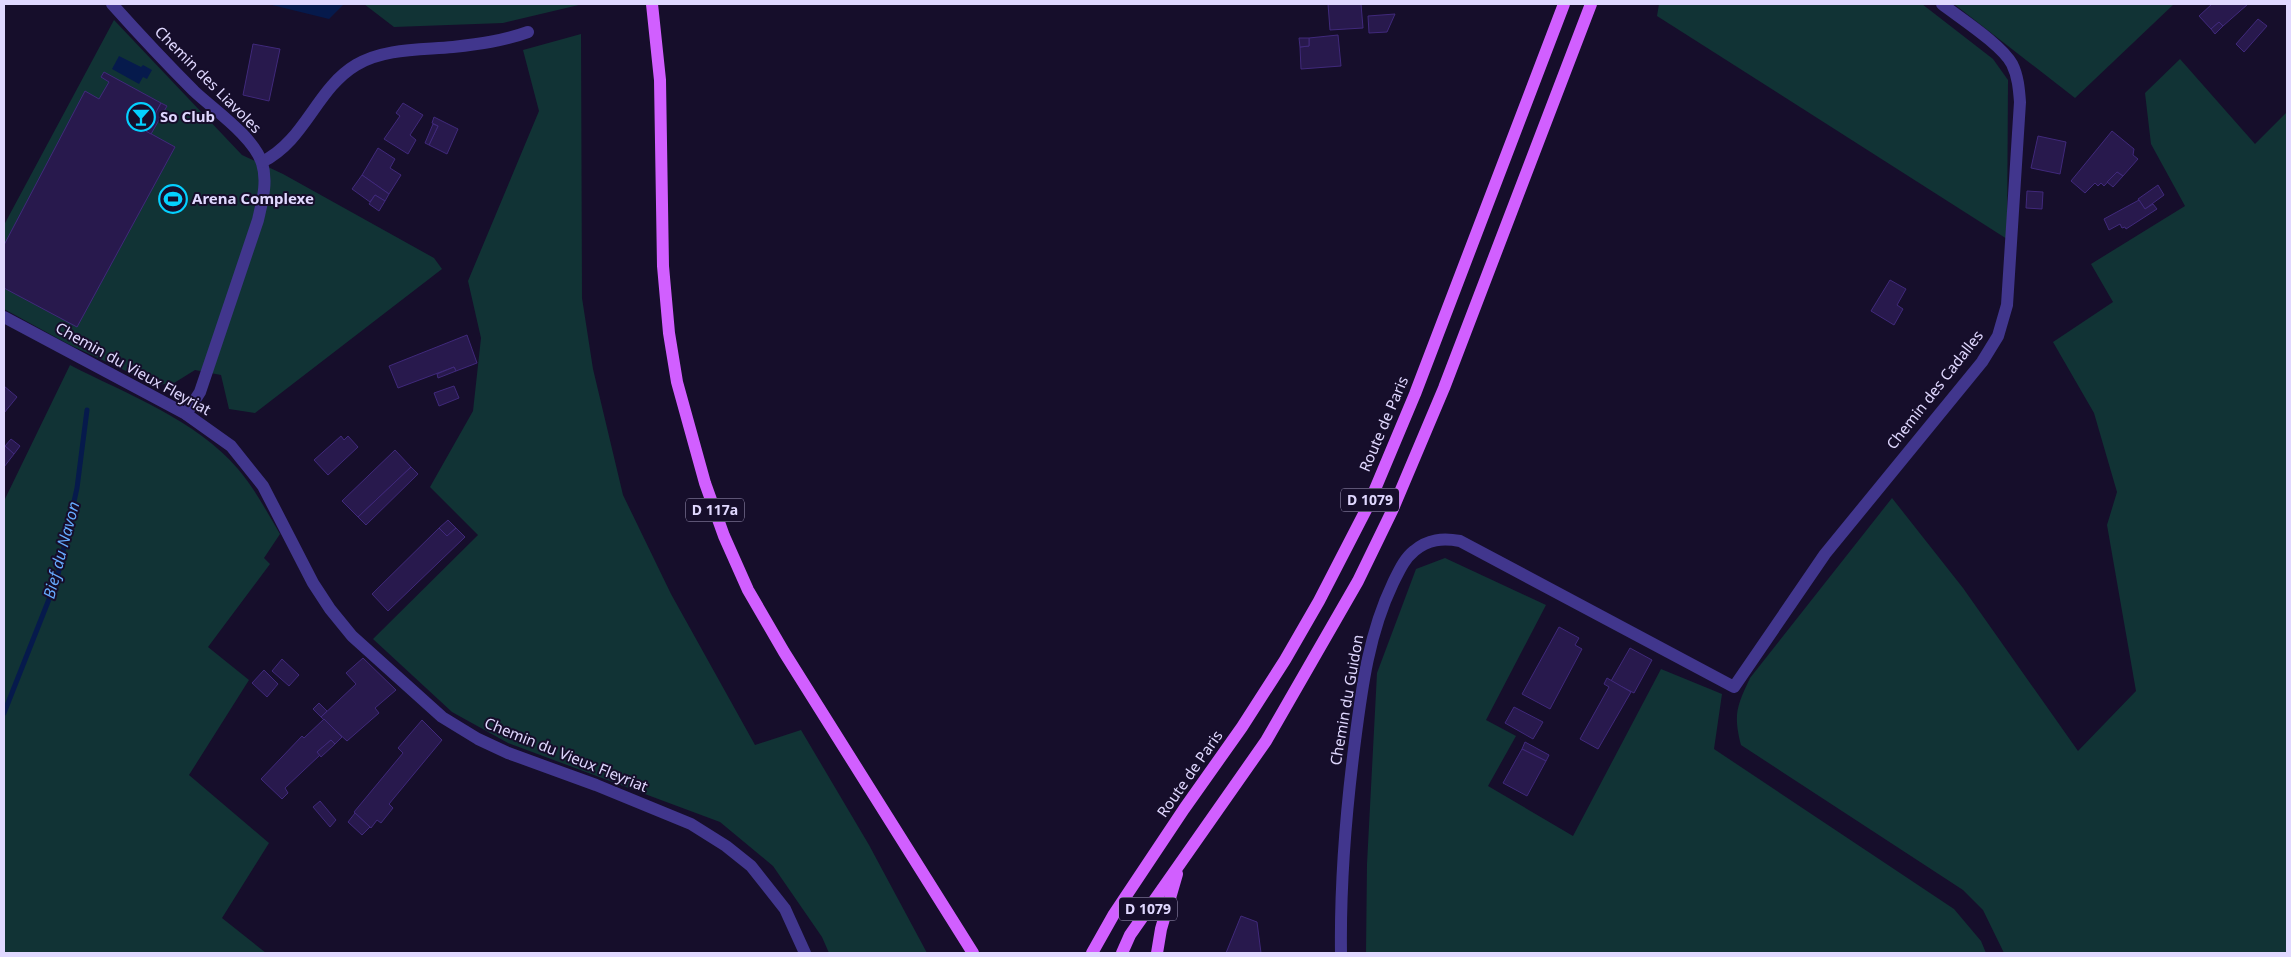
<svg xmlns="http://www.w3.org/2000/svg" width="2291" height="957" font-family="'Noto Sans',sans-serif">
	<rect width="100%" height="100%" fill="#160e2b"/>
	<!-- green -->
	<g fill="#113335">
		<polygon points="364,4 583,4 503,23 394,27"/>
		<polygon points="1659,4 1922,4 1993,59 2008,80 2007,239 1657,16"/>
		<polygon points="1954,4 2174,4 2075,98"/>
		<polygon points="114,20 242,155 283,174 434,258 442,269 255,413 229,409 221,375 195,370 174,383 156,385 68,344 4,309 4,225"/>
		<polygon points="581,34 582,298 593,369 623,495 671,594 755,745 801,730 869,845 927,953 829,953 822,937 773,866 720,822 508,743 452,712 373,639 478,535 430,487 473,411 481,338 468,281 539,111 523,50"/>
		<path d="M2180,59L2255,144L2287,112V953H2004L1983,910L1963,890L1741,745C1733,714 1737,706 1750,678L1892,498L1963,588L2078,751L2136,691L2107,525L2117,492L2094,413L2053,342L2113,302L2091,264L2185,206L2151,144L2145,93Z"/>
		<path d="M70,365C126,394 197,420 238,469C255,489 267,512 280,534L264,558L270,564L208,647L249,680L189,775L269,843L222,918L266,953H4V501Z"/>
		<polygon points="1445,558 1546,605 1486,720 1516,736 1488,786 1573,836 1661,669 1722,694 1714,749 1954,909 1981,941 1986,953 1366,953 1367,864 1377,673 1416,569"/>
	</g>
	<!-- water -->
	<g fill="#061a4c">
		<polygon points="268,4 344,4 329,19"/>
		<polygon points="119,56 141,67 143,65 152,70 147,79 143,77 139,84 112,69"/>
	</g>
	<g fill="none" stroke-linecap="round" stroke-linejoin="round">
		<!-- stream -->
		<polyline stroke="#061a4c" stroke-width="5" points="4,713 57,579 77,488 87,410"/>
	</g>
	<!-- building -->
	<g fill="#28194d" stroke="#40297b">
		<polygon points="1328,4 1361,4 1363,28 1330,30"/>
		<polygon points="2212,4 2248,4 2223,26 2219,22 2211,29 2199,16"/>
		<polygon points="1395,14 1387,32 1369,33 1368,16"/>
		<polygon points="2258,19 2267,26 2244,52 2236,44"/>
		<polygon points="2219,22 2223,26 2215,34 2211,29"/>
		<polygon points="1338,35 1341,66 1301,69 1300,47 1309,46 1309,38"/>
		<polygon points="1299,38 1309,38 1309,46 1300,47"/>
		<polygon points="253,44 280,49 269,101 243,95"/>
		<polygon points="104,72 161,103 146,131 175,147 77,327 4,288 4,245 85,91 99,99 109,82 101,77"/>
		<polygon points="161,103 167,106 151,134 146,131"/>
		<polygon points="403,103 423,115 410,135 416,140 408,154 384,139 400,116 396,113"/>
		<polygon points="434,117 458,129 447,154 429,145 438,126 432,123"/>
		<polygon points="433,124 438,126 429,145 425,143"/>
		<polygon points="2112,131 2134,149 2133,155 2138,159 2123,176 2117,172 2104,186 2101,183 2098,186 2095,183 2085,193 2071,181"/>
		<polygon points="2038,136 2066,142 2060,174 2031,168"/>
		<polygon points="378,148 395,159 390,168 401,175 389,194 362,175"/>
		<polygon points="2117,172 2123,176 2113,187 2107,182"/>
		<polygon points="362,175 389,194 385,201 375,195 370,202 352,189"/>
		<polygon points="2158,185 2164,195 2145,209 2138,199"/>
		<polygon points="2027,191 2043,192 2042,209 2026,208"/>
		<polygon points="375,195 385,201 379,211 369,204"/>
		<polygon points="2139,200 2145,209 2153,204 2157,209 2126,229 2125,227 2122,228 2120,224 2109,230 2104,219"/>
		<polygon points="1890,280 1906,289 1897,305 1903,309 1894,325 1871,311"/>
		<polygon points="467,335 477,363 456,371 454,367 398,388 389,366"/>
		<polygon points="454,367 456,371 438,378 437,374"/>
		<polygon points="4,386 17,397 4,413"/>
		<polygon points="454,386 459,398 439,406 434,393"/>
		<polygon points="341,436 344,440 348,436 358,447 328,475 314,460"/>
		<polygon points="11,439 20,446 14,454 5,446"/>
		<polygon points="5,446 14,454 4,467 4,448"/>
		<polygon points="395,450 411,467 358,517 342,501"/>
		<polygon points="411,467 418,474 366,525 358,517"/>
		<polygon points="448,520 456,528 447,536 439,528"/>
		<polygon points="439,528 447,536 456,528 465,537 388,611 372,594"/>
		<polygon points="1559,627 1579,638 1575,645 1582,649 1550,709 1522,694"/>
		<polygon points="1630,648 1652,660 1634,693 1611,681"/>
		<polygon points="363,658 396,690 375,708 379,713 347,741 321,717 356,684 346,673"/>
		<polygon points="282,659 299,675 289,686 272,671"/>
		<polygon points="264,670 278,684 267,697 252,683"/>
		<polygon points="1607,678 1631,692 1598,749 1580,739 1609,687 1604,684"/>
		<polygon points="319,703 327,711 321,717 313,709"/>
		<polygon points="1514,707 1543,722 1533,739 1505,723"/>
		<polygon points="324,719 342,737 335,744 331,740 317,752 320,755 285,788 288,793 282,799 261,779 302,736 304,738"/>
		<polygon points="422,720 442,740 389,804 393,808 381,823 377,820 371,828 354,812 403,753 398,748"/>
		<polygon points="331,740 335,744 321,757 317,752"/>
		<polygon points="1525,742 1549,755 1546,761 1522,749"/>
		<polygon points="1522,749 1546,761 1527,796 1503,783"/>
		<polygon points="320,801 336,820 330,827 313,807"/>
		<polygon points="355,813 370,827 362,835 348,822"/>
		<polygon points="1241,916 1257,922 1261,953 1226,953"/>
	</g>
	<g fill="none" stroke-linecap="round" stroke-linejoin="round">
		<!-- minor -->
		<g stroke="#41368d" stroke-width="12">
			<path d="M112,4C138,33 165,62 194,91C214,110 253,136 262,163C268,182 262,202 258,220L200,392L186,414"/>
			<path d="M262,162C306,140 316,89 356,65C384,48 422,50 453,47C479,44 503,41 528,32"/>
			<polyline points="4,317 186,414 231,446 263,486 313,583 330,609 352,636 442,717 478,739 508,753 596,785 691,824 726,846 751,866 785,909 805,953"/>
			<path d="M1341,953C1340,882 1346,811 1355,741C1362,686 1369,633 1393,583C1399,571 1404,559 1414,551C1428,539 1443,538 1460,541L1734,687L1825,554L1982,362L1998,336L2007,305L2020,102C2019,89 2018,76 2012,64C2002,45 1960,18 1942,4"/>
		</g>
		<!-- major -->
		<g stroke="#d15fff" stroke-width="12">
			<polyline points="652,4 660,80 663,266 669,333 677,382 705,483 724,536 748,590 784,652 973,953"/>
			<polyline points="1092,953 1114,914 1184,809 1242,727 1285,660 1319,601 1368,506 1415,394 1564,4"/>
			<polyline points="1122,953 1130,935 1266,741 1358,581 1392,511 1444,388 1591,4"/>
			<polyline points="1157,953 1161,929 1177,874"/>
		</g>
	</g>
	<!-- icons -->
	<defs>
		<symbol id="bar-ring" viewBox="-11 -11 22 22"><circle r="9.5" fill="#160e2b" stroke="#04d0ff" stroke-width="1.5"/><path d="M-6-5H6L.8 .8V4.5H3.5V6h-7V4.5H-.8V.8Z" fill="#04d0ff"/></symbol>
		<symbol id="stadium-ring" viewBox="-11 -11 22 22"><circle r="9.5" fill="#160e2b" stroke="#04d0ff" stroke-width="1.5"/><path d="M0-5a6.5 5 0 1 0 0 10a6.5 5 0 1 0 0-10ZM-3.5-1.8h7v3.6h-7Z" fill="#04d0ff"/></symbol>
	</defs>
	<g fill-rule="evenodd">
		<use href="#bar-ring" x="125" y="101" width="32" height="32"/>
		<use href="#stadium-ring" x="157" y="183" width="32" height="32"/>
	</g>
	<g text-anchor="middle" stroke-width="4" stroke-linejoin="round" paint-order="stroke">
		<!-- shield labels -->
		<g fill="#160e2b" stroke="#a39bbf" stroke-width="1">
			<rect x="1341" y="488.5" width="58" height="23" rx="4"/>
			<rect x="686" y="498.5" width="58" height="23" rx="4"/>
			<rect x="1119" y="897.5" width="58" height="23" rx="4"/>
		</g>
		<g font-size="14" font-weight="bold" fill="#e0d8ff">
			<text x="1370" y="505">D 1079</text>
			<text x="715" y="515">D 117a</text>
			<text x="1148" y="914">D 1079</text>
		</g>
		<!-- street labels -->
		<g font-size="15" fill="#e0d8ff" stroke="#160e2b">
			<text transform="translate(208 80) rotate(45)" y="5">Chemin des Liavoles</text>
			<text transform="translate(133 369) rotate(29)" y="5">Chemin du Vieux Fleyriat</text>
			<text transform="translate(1935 390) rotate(-52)" y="5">Chemin des Cadalles</text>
			<text transform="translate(1384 424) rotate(-67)" y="5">Route de Paris</text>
			<text transform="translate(1347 700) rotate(-80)" y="5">Chemin du Guidon</text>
			<text transform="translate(566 755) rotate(22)" y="5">Chemin du Vieux Fleyriat</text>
			<text transform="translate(1190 774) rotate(-55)" y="5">Route de Paris</text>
		</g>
		<!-- poi labels -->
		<g font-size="15" font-weight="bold" fill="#e0d8ff" stroke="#160e2b" text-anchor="start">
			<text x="160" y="122">So Club</text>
			<text x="192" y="204">Arena Complexe</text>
		</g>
		<!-- water labels -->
		<g font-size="16" font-style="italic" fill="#66abff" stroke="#160e2b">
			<text transform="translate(61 550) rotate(-75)" y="6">Bief du Navon</text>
		</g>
	</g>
	<!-- border -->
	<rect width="2291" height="957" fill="none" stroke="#e0d8ff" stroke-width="10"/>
</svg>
